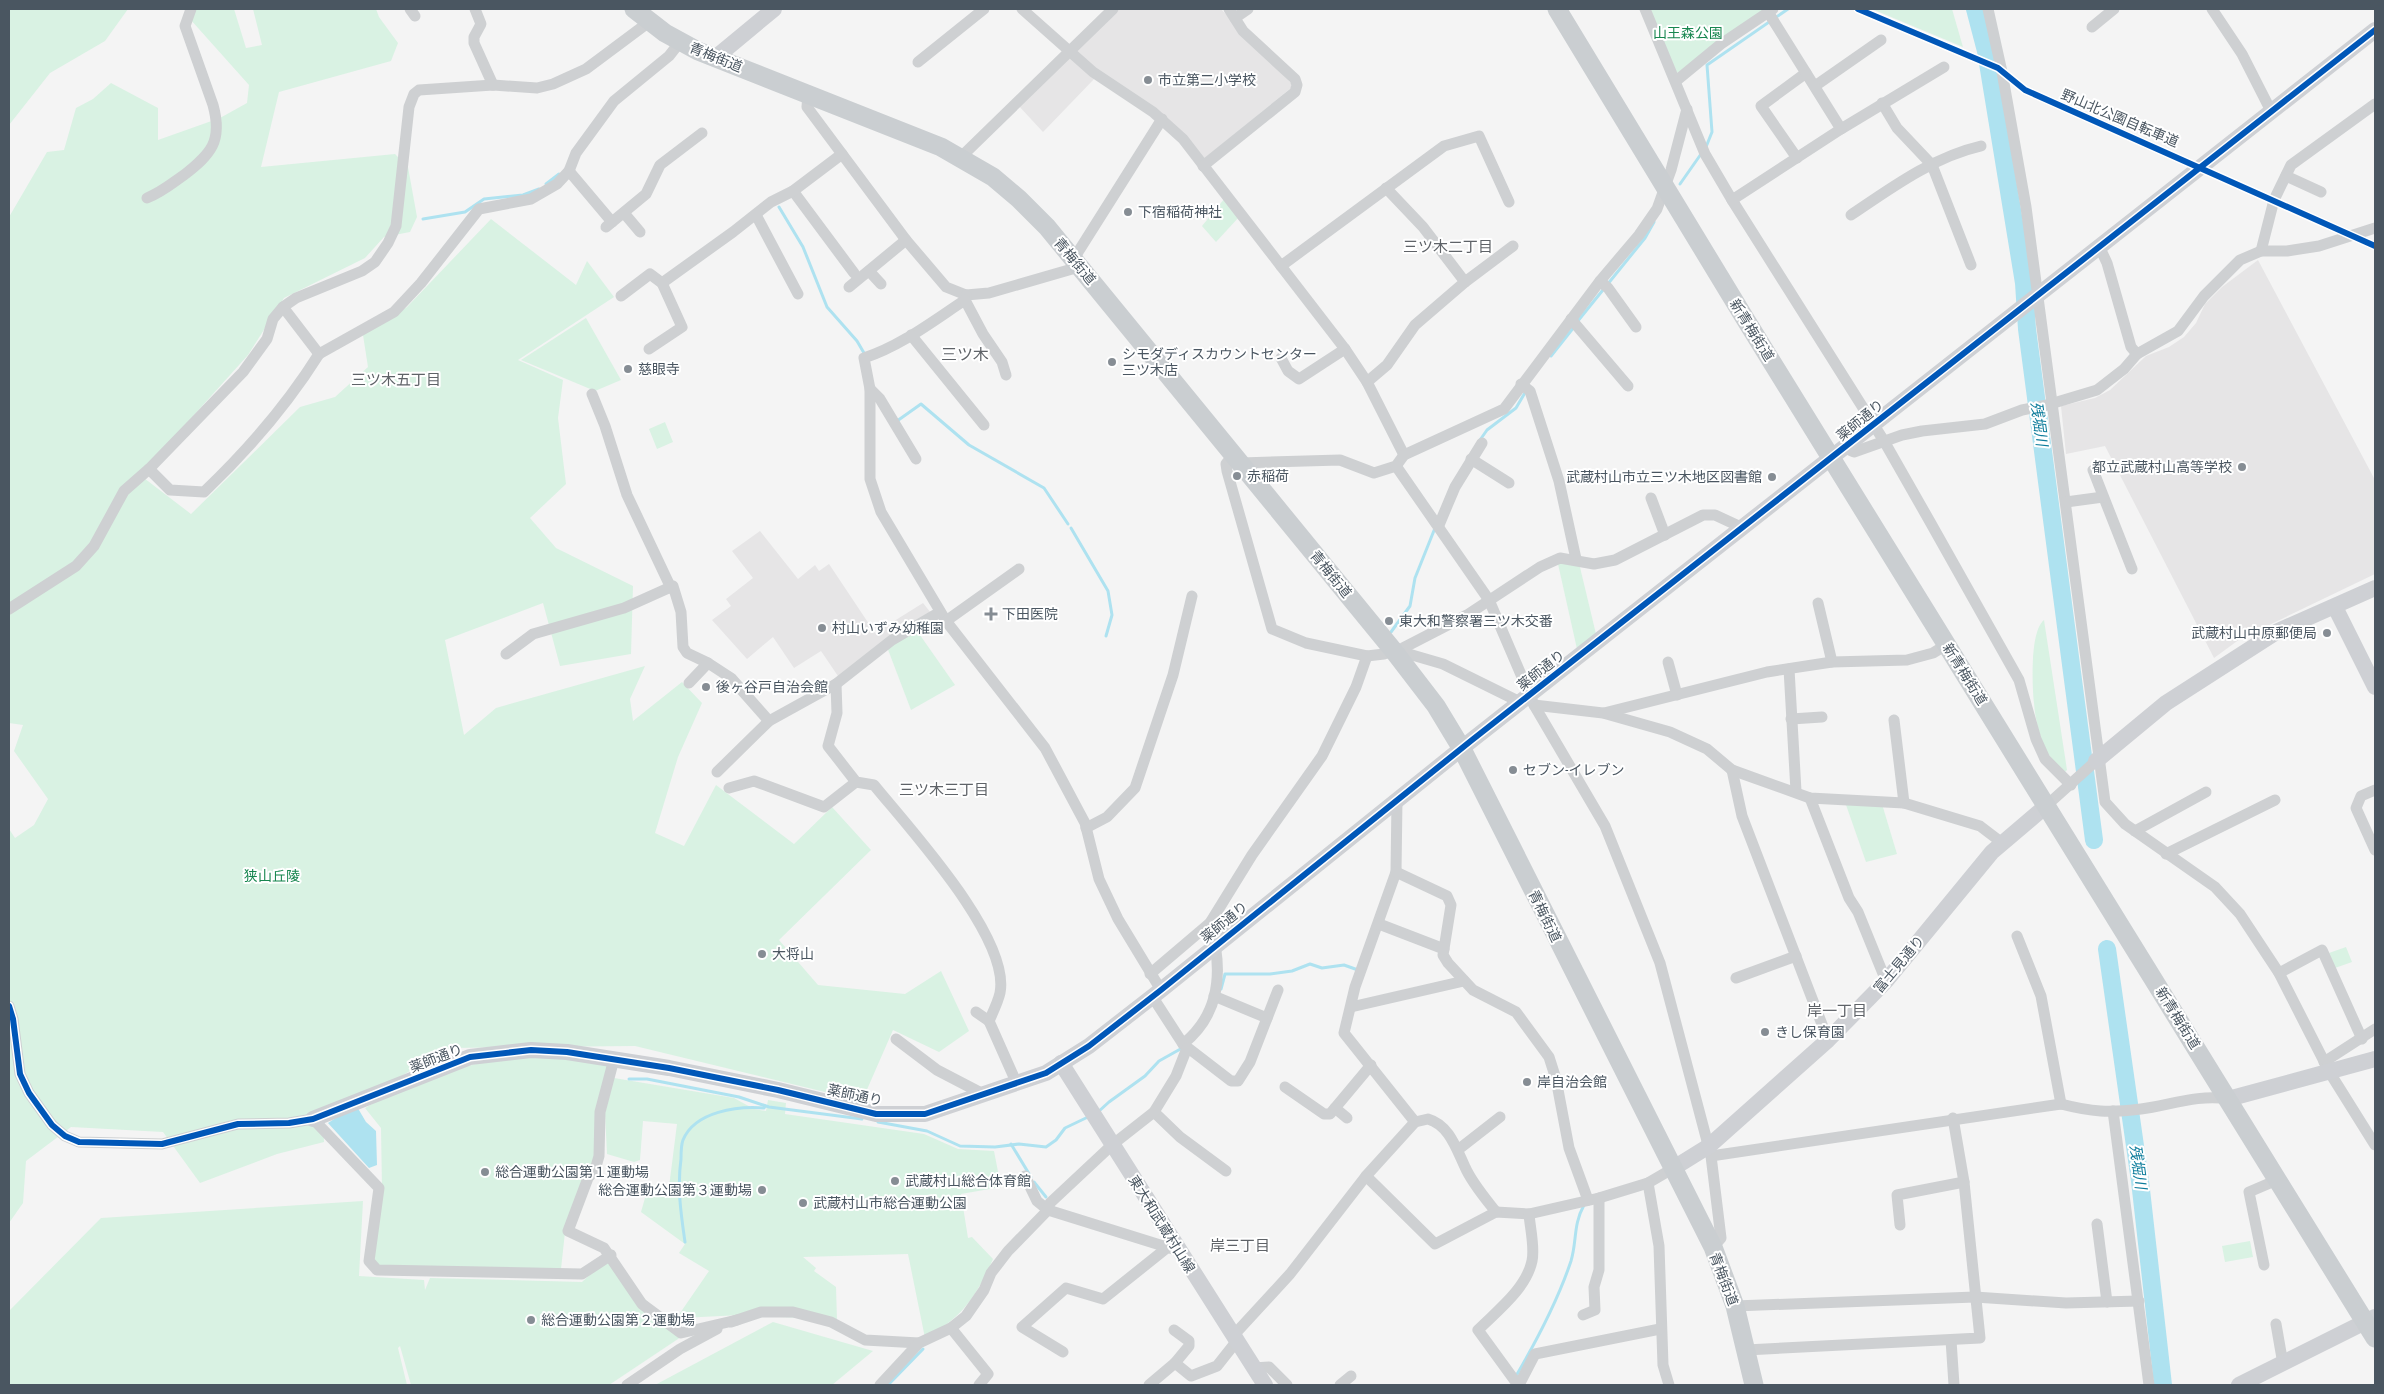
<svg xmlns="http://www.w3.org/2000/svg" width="2384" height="1394" font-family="'Asap Condensed','Noto Sans JP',sans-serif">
	<rect width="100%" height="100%" fill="#f4f4f4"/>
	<!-- education -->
	<g fill="#e6e5e6">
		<polygon points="1119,9 1221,9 1291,83 1291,88 1204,159 1099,73 1075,50"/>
		<polygon points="1072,58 1095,78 1043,132 1018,105 1067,59"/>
		<polygon points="2258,260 2375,480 2375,574 2240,639 2214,658 2105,446 2066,454 2061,406 2095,398 2110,390 2146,356 2169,347 2184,337 2196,323 2205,304 2222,287"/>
		<polygon points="760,531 798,579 815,565 819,571 829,564 875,633 923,603 931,613 840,679 821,651 794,668 773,637 747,659 712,620 731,606 726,599 753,578 732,551"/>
	</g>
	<!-- green -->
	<g fill="#d9f2e3">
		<polygon points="9,9 128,9 105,41 50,73 9,125"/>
		<polygon points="194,9 234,9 246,48 262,45 253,9 376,9 379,17 398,43 391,61 279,92 261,167 395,154 408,167 417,217 410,232 384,237 365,258 284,298 248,355 140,475 191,514 300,407 335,397 368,367 363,335 407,307 491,219 576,285 587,261 614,297 518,360 563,380 558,418 566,484 530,518 556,548 633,586 631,654 560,666 543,603 445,640 464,735 496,708 645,666 630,699 633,721 682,682 702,703 678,757 655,833 684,846 716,785 794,844 832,807 871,850 779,940 818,985 905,994 941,971 969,1031 939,1052 893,1030 862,1101 635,1046 450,1048 323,1121 324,1142 277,1154 200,1183 163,1132 71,1127 26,1161 23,1203 9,1223 9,829 15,838 34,825 48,799 14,751 23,725 9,723 9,217 47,152 64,150 76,108 93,99 111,83 158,108 158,140 220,118 247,103 249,85 190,19"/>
		<polygon points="1650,9 1762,9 1763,12 1677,73"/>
		<polygon points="1872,9 1952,9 1963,47"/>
		<polygon points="1225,198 1239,217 1216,242 1202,226"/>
		<polygon points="586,318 621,380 595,391 521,360"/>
		<polygon points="665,422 673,442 657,449 649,429"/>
		<polygon points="1579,563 1596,634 1577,649 1558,564"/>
		<path d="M2044,620L2067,770L2065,772C2059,766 2051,759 2047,752C2040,738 2035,719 2034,703C2032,685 2030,631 2044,620Z"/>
		<polygon points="915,628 955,685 911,710 887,647"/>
		<polygon points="1845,802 1882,804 1897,854 1866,862"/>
		<polygon points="2346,947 2352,962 2335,968 2329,953"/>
		<polygon points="525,1051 613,1055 597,1155 566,1223 561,1269 379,1267 372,1260 382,1189 381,1128 365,1108 412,1081"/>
		<path d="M614,1078L734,1098L754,1109L766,1111L768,1100L786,1103L785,1114L924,1134L958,1149L994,1151L1001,1187L961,1194L968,1238L972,1237L993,1259C976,1297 962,1318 925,1338L908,1254L803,1257L816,1268L814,1271L836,1287L837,1320L742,1315L680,1318L678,1316L709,1271L679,1253L685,1244L641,1212L649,1184L669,1187L677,1124L643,1121L640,1160L634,1162L607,1154L605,1113Z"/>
		<polygon points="363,1201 359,1276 424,1280 425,1290 430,1278 582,1282 607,1259 681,1337 609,1385 411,1385 400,1346 398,1348 407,1385 9,1385 9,1311 101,1218"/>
		<polygon points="2250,1241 2253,1257 2225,1262 2222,1246"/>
		<polygon points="773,1322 873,1351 832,1385 655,1385"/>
	</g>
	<!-- water -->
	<polygon fill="#aee2f0" points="356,1105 366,1122 376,1131 377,1165 369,1168 328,1123"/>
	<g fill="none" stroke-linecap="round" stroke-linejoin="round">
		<!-- stream -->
		<g stroke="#aee2f0" stroke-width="3">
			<polyline points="1706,147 1712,132 1707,65 1788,9"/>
			<polyline points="546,184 559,174"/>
			<polyline points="1680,184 1701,154"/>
			<polyline points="779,207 803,247 827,307 857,341 864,353"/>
			<polyline points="423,219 465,212 484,199 523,195 539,189"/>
			<polyline points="1577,322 1645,238 1654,222"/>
			<polyline points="1551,356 1574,327"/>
			<polyline points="897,421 921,404 969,445 1044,488 1068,524"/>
			<polyline points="1480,440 1487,430 1516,408 1526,391"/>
			<polyline points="1071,528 1108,591 1112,615 1106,636"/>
			<polyline points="1391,632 1410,606 1415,578 1435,528"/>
			<polyline points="1221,989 1225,974 1270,974 1292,971 1310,964 1322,968 1344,965 1358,970"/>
			<polyline points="629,1079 647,1079 739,1097 769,1107 862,1119"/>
			<polyline points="1098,1112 1109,1102 1145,1076 1159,1061 1184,1047"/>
			<polyline points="878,1122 927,1131 960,1146 995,1147 1019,1144 1046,1147 1056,1140 1065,1128 1088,1117"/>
			<polyline points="1011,1144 1031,1177"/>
			<polyline points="1034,1182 1046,1197"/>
			<path d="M685,1242C681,1214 677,1188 681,1159C681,1153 681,1145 683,1140C695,1111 738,1106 764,1108L765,1106"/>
			<path d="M1516,1376C1537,1340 1558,1300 1571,1261C1577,1241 1573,1225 1584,1205"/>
			<polyline points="888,1385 923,1349"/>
		</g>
		<!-- river -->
		<g stroke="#aee2f0" stroke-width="18">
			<polyline points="1975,9 1986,51 2024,283 2027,329 2094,840"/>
			<polyline points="2107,949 2140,1181 2163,1385"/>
		</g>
		<!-- street -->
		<g stroke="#ced0d2" stroke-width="11">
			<polyline points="410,9 415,16"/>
			<polyline points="475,9 481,24 474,37 474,43 493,85"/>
			<polyline points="1022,9 1093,72 1153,112 1183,139 1345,349 1367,382 1404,455"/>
			<polyline points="1645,9 1705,154 1732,200 1884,441 1929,520 2019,680 2036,739 2045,759 2071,785"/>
			<polyline points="1988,9 2002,72 2026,207 2105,802 2125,824 2215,887 2240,914 2279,973 2330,1073 2375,1145"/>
			<polyline points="2212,9 2242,54 2271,111"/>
			<polyline points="1235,18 1248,9"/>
			<polyline points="2092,27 2114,9"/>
			<polyline points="918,62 984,9"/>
			<polyline points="1676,81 1721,44 1773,9"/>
			<polyline points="1815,86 1881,40"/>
			<polyline points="808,93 807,107 906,240 946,287 966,295 989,293 1079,267"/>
			<polyline points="1882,103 1897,128 1932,165 1971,265"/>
			<polyline points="1841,129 1944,67"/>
			<polyline points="961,157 1113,9"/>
			<polyline points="1797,158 1761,106 1806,73"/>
			<polyline points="1203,166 1295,92 1297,85 1295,79 1243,31 1229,9"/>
			<polyline points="569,171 612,222"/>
			<polyline points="2286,176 2321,192"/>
			<polyline points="793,191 854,273"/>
			<path d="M147,198C162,192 171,184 184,175C211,154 223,141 213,105L185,26L191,9"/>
			<polyline points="1732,200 1841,129 1768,12"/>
			<polyline points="624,213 640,232"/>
			<polyline points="756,215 798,294"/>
			<path d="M1851,215C1891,188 1933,157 1981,146"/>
			<polyline points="606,227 646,194 660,165 702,133"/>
			<polyline points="2099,246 2107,263 2131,347 2137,354"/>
			<polyline points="2261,251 2274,200 2291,165 2375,104"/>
			<polyline points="1073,260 1162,119"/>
			<polyline points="1281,266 1444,146 1479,136 1509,202"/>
			<polyline points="869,271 881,284"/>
			<polyline points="1600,281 1608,288 1636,327"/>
			<polyline points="1465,282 1513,246"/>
			<polyline points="662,283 733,232 771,202 793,191 842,154"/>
			<polyline points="849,287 906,240"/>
			<path d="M966,295L965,300C933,321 901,346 864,358L870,389V479L881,512L946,621L1045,748L1085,823L1099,879L1118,919L1161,990"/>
			<polyline points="621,296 650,274 662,283 682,327 649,349"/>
			<polyline points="965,300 983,334 1002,362 1006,375"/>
			<polyline points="283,307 319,354 394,312 421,283 479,209 531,199 557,184 569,171 576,153 614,101 669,56 680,42"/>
			<polyline points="1571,319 1628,386"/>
			<polyline points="911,335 984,425"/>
			<polyline points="1281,358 1288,371 1299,379 1345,349"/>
			<polyline points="1367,382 1387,365 1415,325 1465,282 1423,227 1386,188"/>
			<polyline points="1521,384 1530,391 1559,481 1576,559"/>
			<polyline points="870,389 880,399 916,459"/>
			<polyline points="592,394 605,426 627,495 671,588"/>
			<polyline points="1845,448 1854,452 1902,435 1922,431 1985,424 2022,410 2047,405 2097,390 2124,369 2137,354 2178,331 2204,296 2240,260 2261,251 2287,251 2319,246 2375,228"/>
			<polyline points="1233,455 1226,464 1227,471 1272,629 1306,643 1367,656 1384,654 1403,648 1467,615 1540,567 1560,558 1594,564 1615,560 1703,515 1715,515 1743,528"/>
			<polyline points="1471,459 1509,483"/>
			<polyline points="1241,463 1340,460 1374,473 1396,466 1404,455 1504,409 1600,281 1639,235 1657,209 1671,170 1687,109"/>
			<polyline points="1396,466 1489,600 1534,705 1605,826 1660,963 1711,1156 1721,1238 1713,1247"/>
			<path d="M149,469L170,490L204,492C248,450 287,405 319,354"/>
			<polyline points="2093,470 2132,569"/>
			<polyline points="1651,498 1665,535"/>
			<polyline points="2066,502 2103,497"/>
			<polyline points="1439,525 1455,487 1482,443"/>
			<polyline points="1818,603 1832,662"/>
			<polyline points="9,609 76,566 94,546 124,491 149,469 243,372 267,339 273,319 283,307 296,298 362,271 375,262 388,243 396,226 409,107 414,94 419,90 493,85 537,88 553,84 586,69 649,22"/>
			<polyline points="946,621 1019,569"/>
			<polyline points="1395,650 1443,664 1520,702"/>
			<polyline points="506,654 533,634 624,608 673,586 681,612 683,647 687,653 708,663 731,678 769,721"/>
			<polyline points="1668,662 1677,695"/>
			<polyline points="1789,669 1796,791"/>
			<polyline points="689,683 708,663"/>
			<path d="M836,684L837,713L828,746L856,782L874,785C908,827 1011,938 1000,993C998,1002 993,1012 989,1021L1017,1084"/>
			<polyline points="1534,705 1603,713 1670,732 1707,749 1732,770 1810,798 1904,803 1980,826 2001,842"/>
			<polyline points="1604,713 1767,672 1832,662 1907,660 1933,653 1946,645"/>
			<polyline points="1791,719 1822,717"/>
			<polyline points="1894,720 1904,803"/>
			<polyline points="1732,770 1742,816 1828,1040"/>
			<polyline points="717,772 769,721 836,684 892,640 940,612"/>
			<polyline points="729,788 754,781 824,807 856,782"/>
			<polyline points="2375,790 2361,796 2356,808 2375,850"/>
			<polyline points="1810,798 1849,898 1858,912 1886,981"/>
			<polyline points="1397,800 1396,872 1355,987 1344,1033 1415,1122"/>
			<polyline points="2046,806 2096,761"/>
			<polyline points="1086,828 1107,817 1135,788 1173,675 1192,596"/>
			<polyline points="2135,831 2206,792"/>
			<polyline points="2166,854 2275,800"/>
			<polyline points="1396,872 1447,896 1451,905 1443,955 1448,963 1473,990 1516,1012 1549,1057 1556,1079 1569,1148 1588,1200"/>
			<polyline points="1379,924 1444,949"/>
			<polyline points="2017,936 2041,996 2061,1104"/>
			<polyline points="2279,973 2322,950 2362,1039"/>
			<polyline points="1150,974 1210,923 1252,855 1322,756 1356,687 1367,656"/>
			<polyline points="1736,978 1796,956"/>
			<polyline points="1152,996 1183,1044 1231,1081 1238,1081 1250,1062 1278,990"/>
			<polyline points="1214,996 1267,1018"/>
			<polyline points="9,1006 13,1019 20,1074 29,1093 52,1125 65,1136 79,1142 162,1144 238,1124 289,1123 313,1119 379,1188 369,1261 377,1270 582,1274 611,1255"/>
			<polyline points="1351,1007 1464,981"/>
			<polyline points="976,1012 989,1021"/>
			<polyline points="896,1039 937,1070 985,1095"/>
			<path d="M1183,1044C1222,1013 1223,968 1210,923"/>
			<polyline points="614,1059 600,1112 599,1156 595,1170 588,1178 568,1231 604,1248 642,1304 681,1333 737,1320"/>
			<polyline points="2324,1062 2375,1029"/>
			<polyline points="1285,1087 1324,1114 1330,1114 1371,1065"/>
			<polyline points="1335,1108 1347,1118"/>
			<polyline points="2113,1111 2149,1385"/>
			<polyline points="1154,1112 1180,1137 1226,1171"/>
			<polyline points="1459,1149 1500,1117"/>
			<path d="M1711,1156L2061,1104C2092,1112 2109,1113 2141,1109C2170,1105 2199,1094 2228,1099"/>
			<polyline points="1025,1176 1037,1201 1048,1210 1173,1249"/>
			<polyline points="1366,1176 1435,1244 1496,1212 1529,1214 1599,1198 1648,1183 1672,1169"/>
			<polyline points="1648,1183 1659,1246 1663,1365 1669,1385"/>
			<polyline points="2097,1224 2107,1302"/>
			<polyline points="1900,1225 1897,1195 1964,1182"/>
			<polyline points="2264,1265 2249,1192 2277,1180"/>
			<polyline points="1735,1306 1975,1297 2066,1303 2139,1301"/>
			<polyline points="1583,1315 1595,1310 1594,1287 1599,1270 1599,1198"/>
			<polyline points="731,1322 761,1312 793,1312 831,1322 865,1340 919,1343"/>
			<polyline points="2276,1324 2283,1364"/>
			<polyline points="951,1328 988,1374 979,1385"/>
			<polyline points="1174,1330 1189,1341 1189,1346 1175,1363"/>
			<path d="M1233,1336L1290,1274L1366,1176L1415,1122L1428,1119C1449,1125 1456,1148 1465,1167C1472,1183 1485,1198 1496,1212"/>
			<polyline points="1951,1340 1954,1385"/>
			<polyline points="1746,1350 1980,1338 1964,1182 1953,1118"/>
			<polyline points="1063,1352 1022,1327 1066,1288 1103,1299 1168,1247"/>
			<polyline points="1253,1368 1269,1367 1287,1385"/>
			<polyline points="627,1385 680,1349 717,1329"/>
			<polyline points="880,1385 919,1343 951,1328 966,1316 984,1290 991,1273 1008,1251 1048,1210 1050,1203 1112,1145 1154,1112 1176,1076 1187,1048"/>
			<polyline points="1149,1385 1175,1363 1191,1376 1217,1366 1236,1342"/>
			<polyline points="1340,1385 1351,1376"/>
			<path d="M1518,1385L1478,1330C1497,1311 1526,1289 1532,1261C1535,1247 1530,1228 1529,1214"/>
			<polyline points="1519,1385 1535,1354 1660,1329"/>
		</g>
		<!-- secondary -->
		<g stroke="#ced0d4" stroke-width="16">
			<polyline points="715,58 774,9"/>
			<polyline points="2335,607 2375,687"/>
			<polyline points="2096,761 2166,703 2278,631 2375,588"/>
			<polyline points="1061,1063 1265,1385"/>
			<polyline points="2228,1099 2375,1059"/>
			<polyline points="313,1119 470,1057 531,1050 567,1052 669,1068 778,1090 876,1114 925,1114 1046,1073 1089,1046 1161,990 1472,740 2375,30"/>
			<polyline points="1672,1169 1709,1146 1828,1040 1886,981 1992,852 2046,806"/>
			<polyline points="2239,1385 2375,1317"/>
		</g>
		<!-- primary -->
		<g stroke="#caced1" stroke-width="19">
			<polyline points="634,9 665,33 698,51 941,147 993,177 1019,199 1047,227 1393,650 1436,706 1462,749 1713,1247 1735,1306 1754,1385"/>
			<polyline points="1557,9 1744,317 2375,1338"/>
		</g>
		<defs>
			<g id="cycleway">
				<polyline points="1858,9 1998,68 2025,90 2375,246"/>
				<polyline points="9,1006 13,1019 20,1074 29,1093 52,1125 65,1136 79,1142 162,1144 238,1124 289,1123 313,1119 470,1057 531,1050 567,1052 669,1068 778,1090 876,1114 925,1114 1046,1073 1089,1046 1161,990 1472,740 2375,30"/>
			</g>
		</defs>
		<!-- cycleway casing -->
		<use href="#cycleway" stroke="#fff" stroke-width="9"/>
		<!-- cycleway -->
		<use href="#cycleway" stroke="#0057b8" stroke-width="6"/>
	</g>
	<!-- markers -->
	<g fill="#868d94" stroke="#fff" stroke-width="2">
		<circle cx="1148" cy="80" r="5"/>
		<circle cx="1128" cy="212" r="5"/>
		<circle cx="1112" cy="362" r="5"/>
		<circle cx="628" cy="369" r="5"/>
		<circle cx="2242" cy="467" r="5"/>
		<circle cx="1237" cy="476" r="5"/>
		<circle cx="1772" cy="477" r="5"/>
		<path d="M988.5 606.5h5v5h5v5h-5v5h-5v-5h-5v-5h5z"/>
		<circle cx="1389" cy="621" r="5"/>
		<circle cx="822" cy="628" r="5"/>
		<circle cx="2327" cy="633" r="5"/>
		<circle cx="706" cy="687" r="5"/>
		<circle cx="1513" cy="770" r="5"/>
		<circle cx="762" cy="954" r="5"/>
		<circle cx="1765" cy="1032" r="5"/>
		<circle cx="1527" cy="1082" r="5"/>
		<circle cx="485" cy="1172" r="5"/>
		<circle cx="895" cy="1181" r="5"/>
		<circle cx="762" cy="1190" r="5"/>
		<circle cx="803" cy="1203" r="5"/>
		<circle cx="531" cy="1320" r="5"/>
	</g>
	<g text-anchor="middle" stroke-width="4" stroke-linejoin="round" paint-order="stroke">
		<!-- park labels -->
		<g font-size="14" fill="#17864f" stroke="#fff">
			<text x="1688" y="38">山王森公園</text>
			<text x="272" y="881">狭山丘陵</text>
		</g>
		<!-- street labels -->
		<g font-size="14" fill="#4a5661" stroke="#fff">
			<text transform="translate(716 57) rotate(22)" y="5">青梅街道</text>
			<text transform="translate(2120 118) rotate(23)" y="5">野山北公園自転車道</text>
			<text transform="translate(1075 261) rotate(50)" y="5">青梅街道</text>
			<text transform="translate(1752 330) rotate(58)" y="5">新青梅街道</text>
			<text transform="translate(1860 420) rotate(-39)" y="5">薬師通り</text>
			<text transform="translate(1331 574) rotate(51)" y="5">青梅街道</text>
			<text transform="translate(1541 670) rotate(-38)" y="5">薬師通り</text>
			<text transform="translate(1965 674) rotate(58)" y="5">新青梅街道</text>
			<text transform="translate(1545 916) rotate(64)" y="5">青梅街道</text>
			<text transform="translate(1224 922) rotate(-39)" y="5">薬師通り</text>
			<text transform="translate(1899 964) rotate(-50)" y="5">富士見通り</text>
			<text transform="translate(2178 1018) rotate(58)" y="5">新青梅街道</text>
			<text transform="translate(436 1058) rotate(-21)" y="5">薬師通り</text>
			<text transform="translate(855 1095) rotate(12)" y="5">薬師通り</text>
			<text transform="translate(1162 1224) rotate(58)" y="5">東大和武蔵村山線</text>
			<text transform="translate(1724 1279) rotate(69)" y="5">青梅街道</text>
		</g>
		<!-- poi labels -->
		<g font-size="14" fill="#4a5661" stroke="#fff" text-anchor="start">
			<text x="1158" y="85">市立第二小学校</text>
			<text x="1138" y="217">下宿稲荷神社</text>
			<text x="1122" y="359">シモダディスカウントセンター<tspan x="1122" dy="16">三ツ木店</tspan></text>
			<text x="638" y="374">慈眼寺</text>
			<text x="2232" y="472" text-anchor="end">都立武蔵村山高等学校</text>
			<text x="1247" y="481">赤稲荷</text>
			<text x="1762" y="482" text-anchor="end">武蔵村山市立三ツ木地区図書館</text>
			<text x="1002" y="619">下田医院</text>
			<text x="1399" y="626">東大和警察署三ツ木交番</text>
			<text x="832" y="633">村山いずみ幼稚園</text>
			<text x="2317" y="638" text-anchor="end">武蔵村山中原郵便局</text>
			<text x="716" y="692">後ヶ谷戸自治会館</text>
			<text x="1523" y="775">セブン-イレブン</text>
			<text x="772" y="959">大将山</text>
			<text x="1775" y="1037">きし保育園</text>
			<text x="1537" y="1087">岸自治会館</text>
			<text x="495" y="1177">総合運動公園第１運動場</text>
			<text x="905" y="1186">武蔵村山総合体育館</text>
			<text x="752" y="1195" text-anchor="end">総合運動公園第３運動場</text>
			<text x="813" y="1208">武蔵村山市総合運動公園</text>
			<text x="541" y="1325">総合運動公園第２運動場</text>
		</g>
		<!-- neighbourhood labels -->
		<g font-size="15" fill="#5f6368" stroke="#fff">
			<text x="1448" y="252">三ツ木二丁目</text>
			<text x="396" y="385">三ツ木五丁目</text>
			<text x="944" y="795">三ツ木三丁目</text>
			<text x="1837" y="1016">岸一丁目</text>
			<text x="1240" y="1251">岸三丁目</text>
		</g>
		<!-- water labels -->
		<g font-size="15" font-style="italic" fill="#0c7c9b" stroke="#fff">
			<text transform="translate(2039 424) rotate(82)" y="5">残堀川</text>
			<text transform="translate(2138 1167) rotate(82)" y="5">残堀川</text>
		</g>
		<!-- quarter labels -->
		<g font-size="16" fill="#5f6368" stroke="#fff">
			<text x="965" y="360">三ツ木</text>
		</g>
	</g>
	<!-- border -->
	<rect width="2384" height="1394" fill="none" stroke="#4a5661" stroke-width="20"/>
</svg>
